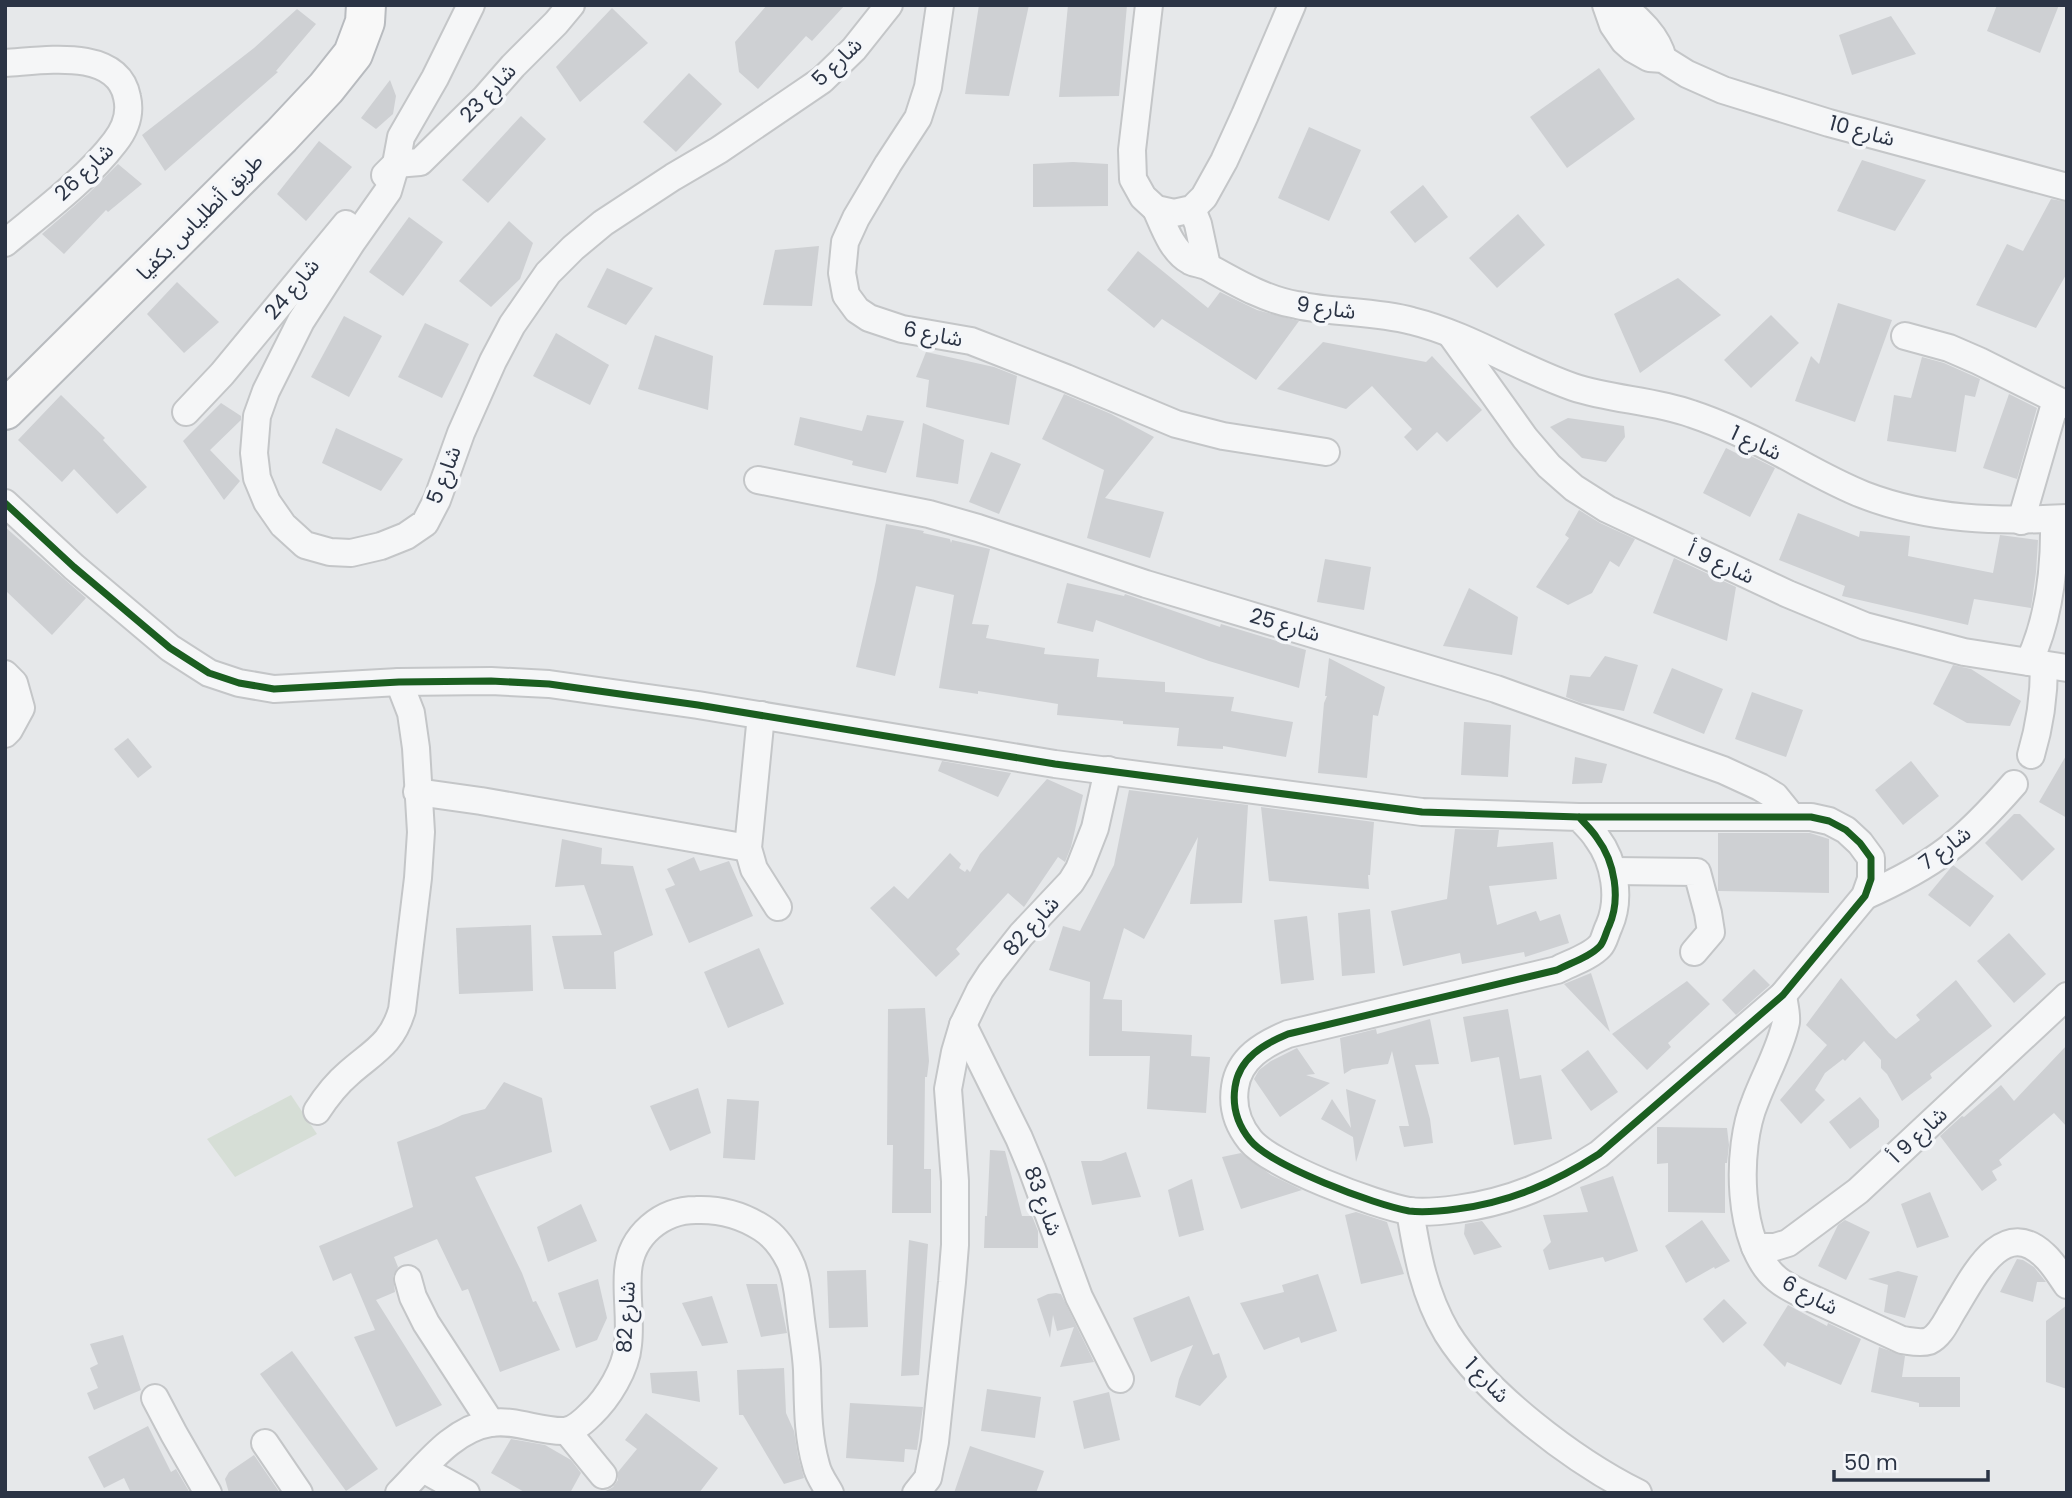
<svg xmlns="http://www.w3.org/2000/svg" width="2072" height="1498" font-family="Poppins,'Noto Sans Arabic',sans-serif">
	<rect width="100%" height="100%" fill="#e6e8ea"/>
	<!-- green -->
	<polygon fill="#d6ded6" points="291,1095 317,1134 235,1177 207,1139"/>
	<!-- building -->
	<g fill="#ced0d3">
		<polygon points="767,5 845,5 812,41 806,36 758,89 739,72 735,42"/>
		<polygon points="979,5 1029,5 1009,96 965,94"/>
		<polygon points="1068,5 1127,5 1119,96 1059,97"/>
		<polygon points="1997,5 2059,5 2040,53 1987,31"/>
		<polygon points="612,8 648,43 580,102 556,67"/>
		<polygon points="297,9 316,24 276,71 278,72 165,171 142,135 254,48"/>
		<polygon points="1891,16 1916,54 1852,75 1839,35"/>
		<polygon points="1599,68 1635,119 1567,168 1530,117"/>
		<polygon points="689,73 722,104 676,152 643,122"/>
		<polygon points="390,80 396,96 393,114 376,129 361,118"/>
		<polygon points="521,116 546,139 488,203 462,180"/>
		<polygon points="1309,127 1361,150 1329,221 1278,198"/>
		<polygon points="319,141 352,167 306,221 277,194"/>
		<polygon points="1862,160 1926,180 1895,231 1837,211"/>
		<polygon points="1073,162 1108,164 1108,206 1033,207 1033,164"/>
		<polygon points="118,164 142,184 108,212 106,210 64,254 42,234 88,194"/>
		<polygon points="1423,185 1448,217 1415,243 1390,212"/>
		<polygon points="2051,199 2067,202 2067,273 2036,328 1976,305 2007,244 2023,251"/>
		<polygon points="1518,214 1545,245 1497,288 1469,258"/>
		<polygon points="409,217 443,242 403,296 369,272"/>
		<polygon points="509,221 533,243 520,279 491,307 459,281"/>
		<polygon points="819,246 812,306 763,305 775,250"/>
		<polygon points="1138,251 1208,308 1220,292 1257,310 1299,321 1256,380 1162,319 1154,328 1107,290"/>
		<polygon points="607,268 653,288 626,325 587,307"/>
		<polygon points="1678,278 1721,315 1640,373 1614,314"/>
		<polygon points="177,282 219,322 184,353 147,314"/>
		<polygon points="1838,303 1892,320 1855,422 1795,401 1811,356 1819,364"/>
		<polygon points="1771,315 1799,343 1751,388 1724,360"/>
		<polygon points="344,316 382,336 349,397 311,377"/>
		<polygon points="425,323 469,344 442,398 398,377"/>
		<polygon points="556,333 609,365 590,405 533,376"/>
		<polygon points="655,335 713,356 708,410 638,389"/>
		<polygon points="1323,342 1426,362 1432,356 1482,410 1447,442 1437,432 1417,451 1404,437 1412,429 1372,386 1346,409 1277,389"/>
		<polygon points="926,352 994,367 1017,376 1009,425 926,407 929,380 916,377"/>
		<polygon points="1922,357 1944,363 1980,379 1975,397 1965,395 1956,452 1887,441 1894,395 1911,398"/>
		<polygon points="1064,394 1111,414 1154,437 1105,498 1164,512 1150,558 1087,538 1104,470 1042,439"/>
		<polygon points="2009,394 2037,408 2017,479 1983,468"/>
		<polygon points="61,395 105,438 103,440 147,487 117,514 74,469 62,482 18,440"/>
		<polygon points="221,403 241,416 241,420 210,450 240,481 224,500 183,441"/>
		<polygon points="867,415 904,421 886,473 852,465 853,461 794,445 800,417 862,431"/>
		<polygon points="1568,418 1624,426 1625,437 1606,462 1582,458 1550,427"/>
		<polygon points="923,423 964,440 958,484 916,477"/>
		<polygon points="336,428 403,459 381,491 322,463"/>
		<polygon points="1726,448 1746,458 1747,454 1775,468 1750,517 1703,493"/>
		<polygon points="991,452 1021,464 999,514 969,502"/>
		<polygon points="1579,510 1600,523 1635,539 1619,567 1610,561 1592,593 1568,605 1536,587 1569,538 1565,535"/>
		<polygon points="1798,513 1859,537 1860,531 1910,536 1908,556 1993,573 2000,535 2038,540 2036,572 2031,608 1974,599 1968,625 1842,596 1845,586 1779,560"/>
		<polygon points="886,524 924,531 923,533 950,539 951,543 952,540 990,549 972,624 989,625 986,638 1045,648 1044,654 1099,659 1097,677 1165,682 1165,692 1234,697 1231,711 1293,722 1286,757 1223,746 1223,749 1177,746 1179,728 1123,724 1123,721 1057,715 1058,704 978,691 978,694 939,688 954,595 916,586 895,676 856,667 876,581"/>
		<polygon points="5,527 86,598 52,635 5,590"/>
		<polygon points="1674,558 1736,587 1727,641 1653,613"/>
		<polygon points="1325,559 1371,567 1364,610 1317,602"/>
		<polygon points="1067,583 1124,596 1125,594 1220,627 1221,624 1306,650 1299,688 1209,661 1096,620 1093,632 1057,623"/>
		<polygon points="1469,588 1518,617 1512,655 1443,646"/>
		<polygon points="1605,656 1638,665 1624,711 1581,703 1566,697 1570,675 1590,677"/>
		<polygon points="1329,658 1385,687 1378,716 1373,715 1367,778 1318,773 1324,703 1327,696 1325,696"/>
		<polygon points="1953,665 1971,669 2021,701 2010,726 1967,723 1933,704"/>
		<polygon points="1672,668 1723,689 1704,734 1653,713"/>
		<polygon points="1752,692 1803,710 1786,757 1735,739"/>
		<polygon points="1464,722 1511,725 1508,777 1461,775"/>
		<polygon points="128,738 152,767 138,778 114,749"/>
		<polygon points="2067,754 2067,818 2039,802"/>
		<polygon points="1575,757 1607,764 1602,783 1572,784"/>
		<polygon points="942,761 1011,773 998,797 938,771"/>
		<polygon points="1911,761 1939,796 1903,825 1875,790"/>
		<polygon points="1047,779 1083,795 1071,847 1065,862 1058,857 1024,907 1008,893 956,949 960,954 936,977 870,908 894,886 908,899 950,853 961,864 959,868 965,872 967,869 970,872 980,854"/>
		<polygon points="1129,790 1248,805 1242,903 1190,904 1198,837 1144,939 1124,928 1103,999 1122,1000 1122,1031 1192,1035 1191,1056 1210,1057 1206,1113 1147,1109 1150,1056 1089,1056 1090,982 1049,970 1063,926 1080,931 1114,865"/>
		<polygon points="1261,807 1374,822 1370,875 1368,875 1369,889 1269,881"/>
		<polygon points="2014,814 2020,814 2055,849 2022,881 1985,843"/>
		<polygon points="1455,829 1499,830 1497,847 1553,842 1557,879 1489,886 1497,925 1536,911 1540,921 1560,914 1569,943 1525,957 1524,952 1462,964 1460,953 1403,966 1391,911 1447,899"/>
		<polygon points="1718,833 1810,833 1829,839 1829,893 1718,891"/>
		<polygon points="562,839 602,848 601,864 633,866 653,935 614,952 616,989 564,989 552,936 602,935 584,885 555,887"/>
		<polygon points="694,857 700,871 729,861 753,916 689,943 665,889 675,885 667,869"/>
		<polygon points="1953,865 1994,896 1970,927 1928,895"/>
		<polygon points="1370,909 1375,973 1342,976 1338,913"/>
		<polygon points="1307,916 1314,980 1281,984 1274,920"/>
		<polygon points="531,925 533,991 459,994 456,928"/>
		<polygon points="2009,933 2046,974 2014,1003 1977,961"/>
		<polygon points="759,948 784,1004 728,1028 704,972"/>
		<polygon points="1754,969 1770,985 1736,1015 1722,1000"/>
		<polygon points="1591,973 1610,1032 1564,984"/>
		<polygon points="1841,978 1889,1033 1896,1039 1920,1020 1916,1015 1956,980 1992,1026 1930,1074 1932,1078 1902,1101 1887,1074 1881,1068 1881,1060 1864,1041 1845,1061 1843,1059 1825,1073 1815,1090 1825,1100 1801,1124 1780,1100 1827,1045 1806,1025"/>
		<polygon points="1687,981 1710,1004 1668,1043 1671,1047 1647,1070 1612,1034"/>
		<polygon points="925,1008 929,1061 927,1077 925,1077 924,1169 931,1169 931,1213 892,1213 893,1145 887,1145 888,1009"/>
		<polygon points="1508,1009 1520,1079 1541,1075 1552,1139 1514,1145 1499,1057 1471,1062 1463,1017"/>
		<polygon points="1430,1019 1439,1064 1415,1065 1430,1119 1433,1143 1404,1147 1399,1126 1409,1126 1392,1051 1388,1064 1352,1069 1344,1074 1340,1038 1376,1029 1377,1034"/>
		<polygon points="2067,1045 2067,1127 2054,1113 1999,1160 2002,1165 1992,1171 1997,1180 1982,1191 1940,1136 1962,1116 1964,1117 2001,1085 2014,1101"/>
		<polygon points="1297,1048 1315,1074 1306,1075 1330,1083 1280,1117 1254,1079 1259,1070 1271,1061"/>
		<polygon points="1588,1050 1618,1092 1591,1111 1561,1070"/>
		<polygon points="504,1082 542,1098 552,1152 475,1177 522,1273 533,1302 536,1301 560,1350 500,1372 468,1289 462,1291 437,1239 394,1257 398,1267 393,1276 395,1292 376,1300 442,1405 396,1427 354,1337 375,1330 351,1273 333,1281 319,1246 413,1207 397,1142 439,1126 462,1115 485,1109"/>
		<polygon points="698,1088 711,1133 670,1151 650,1106"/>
		<polygon points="1346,1089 1376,1100 1356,1162 1353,1137 1321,1119 1332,1099 1351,1128"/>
		<polygon points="1860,1097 1879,1120 1879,1127 1850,1149 1829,1122"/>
		<polygon points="727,1099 759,1101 755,1160 723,1158"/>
		<polygon points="1657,1127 1727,1128 1729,1145 1727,1163 1725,1163 1725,1213 1668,1212 1668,1163 1657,1164"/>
		<polygon points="990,1150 1005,1151 1022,1216 1032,1216 1038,1231 1038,1248 984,1248 985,1216 987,1216"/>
		<polygon points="1126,1152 1141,1197 1092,1205 1081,1161 1101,1161"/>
		<polygon points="1241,1153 1271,1175 1302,1190 1241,1209 1222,1157"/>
		<polygon points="1613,1176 1638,1251 1605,1262 1603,1257 1549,1270 1543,1250 1551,1242 1543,1215 1588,1212 1580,1187"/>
		<polygon points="1192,1179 1204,1230 1179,1237 1168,1190"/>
		<polygon points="1930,1192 1949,1237 1917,1248 1901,1204"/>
		<polygon points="581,1204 597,1241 548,1262 537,1227"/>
		<polygon points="1356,1212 1387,1222 1404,1274 1361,1284 1345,1215"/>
		<polygon points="1702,1220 1730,1261 1715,1269 1714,1267 1686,1283 1665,1246"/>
		<polygon points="1845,1220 1870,1232 1846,1280 1818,1266 1838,1225"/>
		<polygon points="1482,1221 1502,1247 1474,1255 1464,1234 1465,1224"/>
		<polygon points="909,1240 928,1244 919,1375 901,1376"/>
		<polygon points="2017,1259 2023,1260 2034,1267 2046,1282 2037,1282 2033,1302 2000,1292"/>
		<polygon points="866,1270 868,1327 829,1328 827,1271"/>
		<polygon points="1898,1271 1918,1276 1905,1318 1884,1312 1888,1285 1868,1279"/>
		<polygon points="1318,1274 1337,1331 1301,1343 1299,1337 1264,1350 1240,1303 1284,1292 1282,1285"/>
		<polygon points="598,1279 607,1318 597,1340 576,1348 558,1293"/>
		<polygon points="746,1284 777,1284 787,1333 761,1337"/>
		<polygon points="1056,1293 1061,1294 1094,1362 1060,1367 1074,1327 1057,1331 1053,1315 1050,1338 1037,1299 1048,1294"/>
		<polygon points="712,1296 728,1343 702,1346 682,1303"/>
		<polygon points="1189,1296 1213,1355 1219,1353 1227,1377 1200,1406 1175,1397 1179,1379 1193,1345 1151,1362 1133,1318"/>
		<polygon points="1724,1299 1747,1323 1723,1343 1703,1319"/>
		<polygon points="1788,1305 1827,1326 1828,1323 1861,1339 1841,1385 1787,1362 1785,1367 1763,1345"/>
		<polygon points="2067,1305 2067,1389 2046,1382 2046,1321"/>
		<polygon points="123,1335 141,1390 94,1410 87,1393 98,1388 90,1368 98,1364 90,1344"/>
		<polygon points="1879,1347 1905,1356 1902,1377 1960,1377 1960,1407 1919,1407 1919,1403 1871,1392"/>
		<polygon points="292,1351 378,1469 346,1491 260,1374"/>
		<polygon points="784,1368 786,1413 794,1431 798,1456 804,1478 784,1484 743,1415 739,1415 737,1370"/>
		<polygon points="697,1371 700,1402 652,1393 650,1373"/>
		<polygon points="987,1389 1041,1397 1035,1438 981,1431"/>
		<polygon points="1109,1392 1120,1440 1084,1449 1073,1401"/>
		<polygon points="850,1403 923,1407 917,1450 905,1449 904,1462 846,1458"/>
		<polygon points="646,1413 718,1468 699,1493 602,1493 613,1487 618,1480 618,1472 637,1449 625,1440"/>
		<polygon points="148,1426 171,1472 176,1469 190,1493 131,1493 124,1478 104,1488 88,1457"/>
		<polygon points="511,1439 545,1445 571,1460 581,1473 570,1493 526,1493 491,1473"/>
		<polygon points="970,1446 1044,1471 1036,1493 954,1493"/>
		<polygon points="254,1455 280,1493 229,1493 225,1479 229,1472"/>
	</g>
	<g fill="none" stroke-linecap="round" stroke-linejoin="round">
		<defs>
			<g id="minor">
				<polyline points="471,5 435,78 401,137 396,164 388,191 352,242 301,321 266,391 257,416 254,453 257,478 267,502 283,525 305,545 330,552 351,553 381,546 406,536 425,523 437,500 461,433 493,361 512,325 548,273 573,248 603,223 673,177 719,150 822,80 854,49 889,5"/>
				<polyline points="940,5 928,87 918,118 888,164 856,218 845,242 842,273 846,295 857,310 869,318 902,329 971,341 1066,378 1176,424 1223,436 1326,452"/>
				<polyline points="1149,5 1132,150 1133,179 1143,197 1156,209 1174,213 1192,209 1204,197 1224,161 1245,115 1292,5"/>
				<polyline points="1606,5 1613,25 1624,41 1633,49 1649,58 1663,59 1687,74 1723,90 1829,123 2067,187"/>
				<path d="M1619,5C1638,17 1658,37 1663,59"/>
				<path d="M5,63C42,61 117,47 127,97C131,114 126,128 115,142C87,179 41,213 5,243"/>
				<polyline points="385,175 396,164 420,162 485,98 513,66 556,23 571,5"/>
				<path d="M1156,209C1164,227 1172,251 1190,261C1196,264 1204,264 1210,268C1237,283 1266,300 1297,305C1334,313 1375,311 1412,321C1469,335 1518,368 1573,387C1612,400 1653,400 1692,414C1728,426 1764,444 1797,462C1819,474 1841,486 1864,495C1929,520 1998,522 2067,518"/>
				<polyline points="1192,209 1198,224 1207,266"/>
				<polyline points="1452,336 1525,438 1549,466 1574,488 1607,509 1788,594 1865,626 1964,652 2067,668"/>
				<polyline points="1905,336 1949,348 1979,361 2067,405"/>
				<polyline points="186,412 222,374 346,224"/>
				<polyline points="758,480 929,514 978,528 1146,584 1496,689 1723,770 1760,787 1775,796 1792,817"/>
				<path d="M5,503L74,567L170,648L209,673L239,683L274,689L399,682L491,681L549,684L698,705L1055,764L1422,812L1579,817H1811L1829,821L1846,830L1860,843L1871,858V879L1865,896L1783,995L1599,1154C1554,1183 1510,1202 1457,1209C1442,1211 1424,1213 1409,1211C1375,1205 1271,1166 1250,1140C1237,1124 1232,1107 1235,1087C1239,1058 1264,1044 1288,1034L1557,970C1570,963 1590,957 1600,946C1604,942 1606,932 1609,926C1621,899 1615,862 1597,838C1592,830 1585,824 1579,817"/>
				<polyline points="2021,521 2056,400"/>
				<path d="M2029,662C2050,617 2055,568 2054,519"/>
				<polyline points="5,674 14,683 21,708 9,730 5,734"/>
				<polyline points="761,715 748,848 754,869 778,907"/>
				<path d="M2031,755C2040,725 2044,697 2044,665"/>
				<polyline points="417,792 481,801 748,848"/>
				<polyline points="1613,871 1697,872 1708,913 1711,932 1694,952"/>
				<path d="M1865,896C1894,883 1922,869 1947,850C1972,831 1993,808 2014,784"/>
				<path d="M1783,995C1784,1004 1787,1014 1786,1022C1780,1050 1765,1075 1755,1102C1736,1147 1736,1245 1777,1279C1790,1290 1809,1297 1824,1304C1850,1316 1876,1328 1902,1340C1910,1341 1920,1344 1929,1341C1940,1336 1946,1322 1952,1312C1971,1282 2001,1214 2044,1255C2053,1263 2060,1275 2067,1285"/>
				<polyline points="963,1025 1019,1138 1032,1169 1079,1297 1120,1379"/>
				<path d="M317,1111C326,1097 336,1084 349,1073C374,1051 392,1044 402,1010L418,878L421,832L416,748L411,713L399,682"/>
				<path d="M1410,1211C1417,1254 1424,1294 1447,1333C1485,1394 1574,1461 1638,1493"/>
				<polyline points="1755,1247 1775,1247 1788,1243 1858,1191 2067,996"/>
				<polyline points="408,1279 413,1297 426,1323 491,1423"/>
				<polyline points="155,1398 174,1434 208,1493"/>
				<polyline points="567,1431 603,1475"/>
				<polyline points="265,1443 299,1493"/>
				<polyline points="423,1469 466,1493"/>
				<path d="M399,1493C425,1467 452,1429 491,1423C515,1419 540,1432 565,1431C574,1430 584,1421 591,1414C608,1398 626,1369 628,1345C631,1320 626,1295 628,1271C631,1235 662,1210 696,1210C720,1209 742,1215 762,1228C773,1235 783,1248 789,1260C797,1275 798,1295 800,1311C802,1331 806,1350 807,1370C808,1401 807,1434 816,1465C818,1475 825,1484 830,1493"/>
				<polyline points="916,1493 928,1478 935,1442 952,1282 955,1245 955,1181 948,1089 955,1052 963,1025 980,990 991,973 1021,935 1071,882 1079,869 1095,828 1108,770"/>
			</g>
			<polyline id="highway" points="5,410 281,136 326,88 353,54 365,22 366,5"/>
		</defs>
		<!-- minor casing -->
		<use href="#minor" stroke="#c4c6c8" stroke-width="30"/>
		<!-- highway casing -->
		<use href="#highway" stroke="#b8bbbf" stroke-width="42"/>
		<!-- minor -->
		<use href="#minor" stroke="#f5f6f7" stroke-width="26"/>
		<!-- highway -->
		<use href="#highway" stroke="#f8f8f8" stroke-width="38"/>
		<defs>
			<path id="cycleway" d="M5,503L74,567L170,648L209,673L239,683L274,689L399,682L491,681L549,684L698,705L1055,764L1422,812L1579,817H1811L1829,821L1846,830L1860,843L1871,858V879L1865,896L1783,995L1599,1154C1554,1183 1510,1202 1457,1209C1442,1211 1424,1213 1409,1211C1375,1205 1271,1166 1250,1140C1237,1124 1232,1107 1235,1087C1239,1058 1264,1044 1288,1034L1557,970C1570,963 1590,957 1600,946C1604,942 1606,932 1609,926C1621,899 1615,862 1597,838C1592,830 1585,824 1579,817"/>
		</defs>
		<!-- cycleway casing -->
		<use href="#cycleway" stroke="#f4f6f9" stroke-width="11"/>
		<!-- cycleway -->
		<use href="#cycleway" stroke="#1b5e20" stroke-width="7"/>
	</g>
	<g text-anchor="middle" stroke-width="7" stroke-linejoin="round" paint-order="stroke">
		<!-- street labels -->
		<g font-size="21" fill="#2b3445" stroke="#f4f6f9">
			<text transform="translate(837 62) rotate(-44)" y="7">شارع 5</text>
			<text transform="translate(488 93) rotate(-47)" y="7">شارع 23</text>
			<text transform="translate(1862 131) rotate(15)" y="7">شارع 10</text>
			<text transform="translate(84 172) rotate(-44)" y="7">شارع 26</text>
			<text transform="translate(200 217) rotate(-45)" y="7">طريق أنطلياس بكفيا</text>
			<text transform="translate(292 289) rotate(-50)" y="7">شارع 24</text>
			<text transform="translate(1326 308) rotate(8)" y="7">شارع 9</text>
			<text transform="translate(933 334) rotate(11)" y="7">شارع 6</text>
			<text transform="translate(1756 443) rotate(25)" y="7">شارع 1</text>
			<text transform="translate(444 475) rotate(-69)" y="7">شارع 5</text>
			<text transform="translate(1721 563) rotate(25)" y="7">شارع 9 أ</text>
			<text transform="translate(1285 625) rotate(16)" y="7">شارع 25</text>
			<text transform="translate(1945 848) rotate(-37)" y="7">شارع 7</text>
			<text transform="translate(1031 926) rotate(-48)" y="7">شارع 82</text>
			<text transform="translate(1918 1135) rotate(-43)" y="7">شارع 9 أ</text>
			<text transform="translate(1043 1201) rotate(70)" y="7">شارع 83</text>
			<text transform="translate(1810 1295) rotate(28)" y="7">شارع 6</text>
			<text transform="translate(626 1317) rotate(-87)" y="7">شارع 82</text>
			<text transform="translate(1487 1380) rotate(46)" y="7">شارع 1</text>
		</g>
	</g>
	<!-- border -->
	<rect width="2072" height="1498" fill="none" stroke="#2b3445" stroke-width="14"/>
	<!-- scale -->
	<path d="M1834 1470v10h154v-10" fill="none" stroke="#2b3445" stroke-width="3.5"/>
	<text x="1844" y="1470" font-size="21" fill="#2b3445" stroke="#f4f6f9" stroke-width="5" paint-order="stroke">50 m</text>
</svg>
